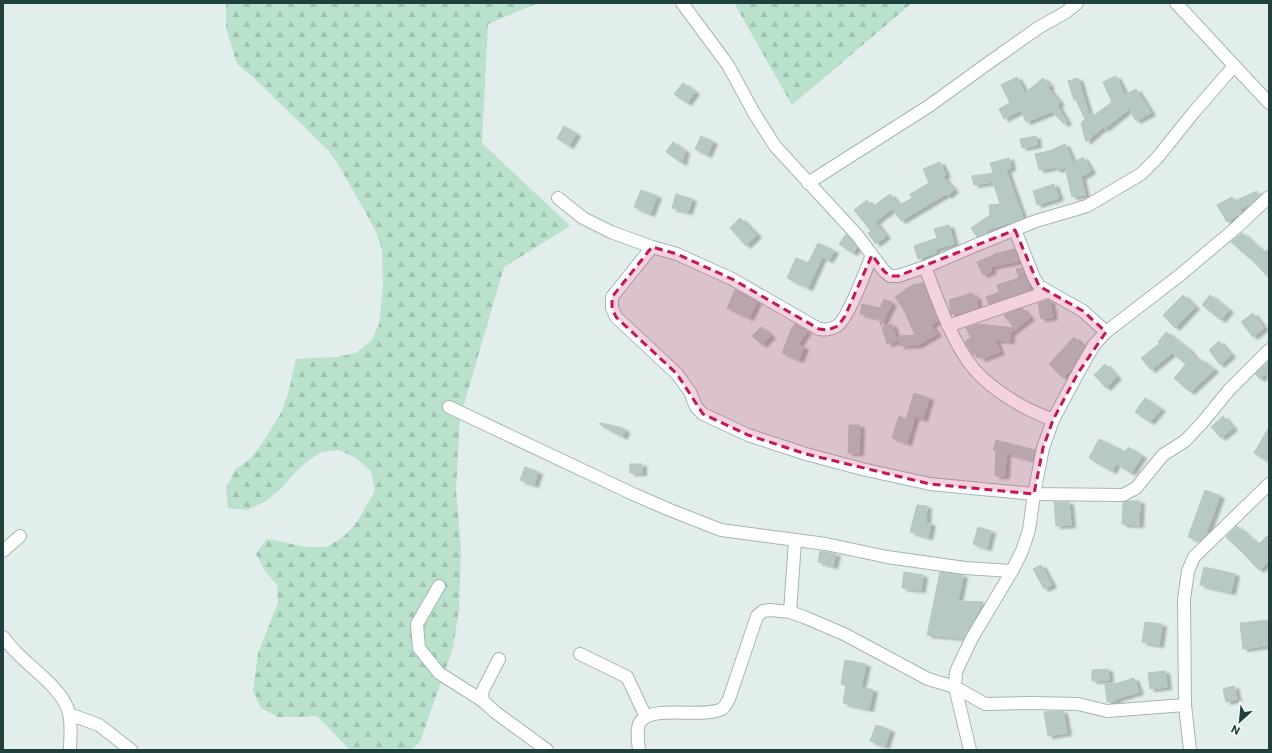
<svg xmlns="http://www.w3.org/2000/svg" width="1272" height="753" font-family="Commissioner,sans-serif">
	<defs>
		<pattern id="forest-firs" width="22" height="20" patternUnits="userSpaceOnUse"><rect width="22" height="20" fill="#b9e1cc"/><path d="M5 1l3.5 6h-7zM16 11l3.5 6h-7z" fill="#9fc2b0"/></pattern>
		<filter id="shadow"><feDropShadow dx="4.5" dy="2.5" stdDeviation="1" flood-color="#0004"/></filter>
	</defs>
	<rect width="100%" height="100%" fill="#e2eeeb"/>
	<!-- forest -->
	<g fill="url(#forest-firs)">
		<polygon points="226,3 538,3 488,24 482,143 570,226 504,267 460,418 456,489 461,549 459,610 453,648 420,742 410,750 350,750 317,716 299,717 278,717 261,708 253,691 258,653 278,603 277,585 265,571 256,554 267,539 307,547 326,547 342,538 355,525 375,491 371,471 356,458 339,450 321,452 305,463 292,476 280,490 264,502 247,510 228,508 226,488 235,470 250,459 261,445 281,413 288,394 296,359 337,357 356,353 372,340 379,324 383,287 382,250 376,232 366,213 356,196 338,164 328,150 253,77 237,64 226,28"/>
		<polygon points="734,3 912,3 792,105"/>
	</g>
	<!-- building -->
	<g fill="#b7c9c4" stroke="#b3c8c4" filter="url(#shadow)">
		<polygon points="1116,76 1125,95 1136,89 1151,113 1136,121 1129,109 1104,129 1103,127 1086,142 1081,123 1085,119 1076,100 1074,100 1068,81 1078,78 1089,115 1091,114 1092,117 1112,102 1103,82"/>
		<polygon points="1017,77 1025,93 1043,78 1050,86 1048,88 1060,103 1057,105 1067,122 1064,124 1048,107 1051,112 1026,122 1021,110 1004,119 999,109 1010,103 1001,85"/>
		<polygon points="683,83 695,92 687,103 674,94"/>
		<polygon points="564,126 576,134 569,146 557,138"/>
		<polygon points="701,136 713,142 707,155 695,149"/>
		<polygon points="1036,136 1037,145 1022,148 1020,139"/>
		<polygon points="673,142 685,151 682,163 666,152"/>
		<polygon points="1065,144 1073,163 1083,157 1091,171 1081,177 1085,195 1072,197 1065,167 1057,170 1055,167 1039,170 1035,154 1049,151"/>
		<polygon points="1009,158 1011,168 1006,170 1023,218 1008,224 1007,223 987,230 988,232 977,237 971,228 990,215 989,205 1000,204 993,182 974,185 972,176 993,173 990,163"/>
		<polygon points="940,162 946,175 943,177 954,190 948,196 946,194 901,221 893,209 912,198 910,194 929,183 923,169"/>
		<polygon points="1054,184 1059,198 1037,205 1033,191"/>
		<polygon points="641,190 657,196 650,214 634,207"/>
		<polygon points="1257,191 1259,196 1250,204 1240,209 1241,213 1227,222 1217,205 1232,197 1235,201"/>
		<polygon points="676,194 692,199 688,212 672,208"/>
		<polygon points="890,194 898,204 875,222 886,236 876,244 868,233 871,231 854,210 867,200 872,207"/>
		<polygon points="740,218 757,235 746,246 730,228"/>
		<polygon points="949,225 954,244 935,249 936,253 918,259 914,246 937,238 934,229"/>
		<polygon points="1242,233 1264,253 1269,248 1269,278 1254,262 1231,242"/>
		<polygon points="846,234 857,247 853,253 839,244"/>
		<polygon points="818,243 834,251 829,260 822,257 808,288 787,278 796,258 808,263"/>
		<polygon points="1015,249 1019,261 990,267 992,271 983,275 977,262 994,255 994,254"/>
		<polygon points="1022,268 1030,290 989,304 986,297 999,292 997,285 1019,278 1016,269"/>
		<polygon points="923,283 938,321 931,325 937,334 918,345 900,346 899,336 915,335 904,310 895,297 912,285"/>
		<polygon points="735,290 757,302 749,318 727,308"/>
		<polygon points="972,293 974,297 976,296 978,308 958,314 958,313 951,314 949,300"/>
		<polygon points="1183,295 1195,307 1175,328 1163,315"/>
		<polygon points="1210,295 1229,310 1221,320 1202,305"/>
		<polygon points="884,299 892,303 881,326 879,318 860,314 862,304 880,308"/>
		<polygon points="1048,300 1050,301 1053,317 1041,319 1038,303"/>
		<polygon points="1022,308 1030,318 1010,333 1010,341 995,340 1000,352 981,359 978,353 973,355 965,341 971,338 966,328 978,324 1014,328 1004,315"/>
		<polygon points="1253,313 1264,328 1253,337 1241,322"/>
		<polygon points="795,324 807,331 798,345 804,347 799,360 782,353 791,330"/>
		<polygon points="892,324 897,341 887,344 882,327"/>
		<polygon points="761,327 771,336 762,345 752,336"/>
		<polygon points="1166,332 1188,349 1197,361 1200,359 1214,370 1190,392 1174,378 1186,364 1172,353 1151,370 1141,358 1160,343 1158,342"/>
		<polygon points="1074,337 1084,347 1072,369 1063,378 1049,364"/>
		<polygon points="1219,341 1231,355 1220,365 1209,350"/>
		<polygon points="1269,361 1269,379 1265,374 1260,379 1255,374"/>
		<polygon points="1105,364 1117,377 1106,388 1094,375"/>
		<polygon points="914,393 929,398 923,419 915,416 907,443 892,438 899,416 906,419"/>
		<polygon points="1145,398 1161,409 1150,422 1135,412"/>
		<polygon points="1223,416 1233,428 1221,438 1211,427"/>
		<polygon points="600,423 619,427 625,430 623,437 599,424"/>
		<polygon points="849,425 860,425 859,453 848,453"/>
		<polygon points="1269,427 1269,462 1254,453"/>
		<polygon points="1099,439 1125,452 1128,447 1142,456 1131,473 1116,463 1112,471 1089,458"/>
		<polygon points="996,440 1035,450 1033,460 1006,453 1005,476 995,476 996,451 993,450"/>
		<rect x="630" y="464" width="12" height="9"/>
		<polygon points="525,467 538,472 534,485 520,480"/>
		<polygon points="1205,490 1220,496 1205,536 1200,541 1188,537"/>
		<polygon points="1128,501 1140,501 1139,525 1122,524 1123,502"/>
		<polygon points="1054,502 1069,502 1071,525 1056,526"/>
		<polygon points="917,505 927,506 926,522 931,524 928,537 910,532"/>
		<polygon points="1237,526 1258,545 1269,534 1269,561 1259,570 1240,550 1226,537"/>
		<polygon points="978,527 991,531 987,548 973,544"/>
		<polygon points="820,551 836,554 833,566 818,562"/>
		<polygon points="1041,565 1052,585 1044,589 1033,569"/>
		<polygon points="1204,567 1235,574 1231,592 1200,585"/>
		<polygon points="904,572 923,575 921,590 902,588"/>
		<polygon points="940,572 963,575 958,601 983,602 964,638 927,635"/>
		<polygon points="1269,620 1269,645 1243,649 1240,623"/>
		<polygon points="1145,622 1162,624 1159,645 1142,642"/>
		<polygon points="845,660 866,664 861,687 873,690 869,709 843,703 846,686 841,684"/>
		<polygon points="1108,669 1109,680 1092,681 1092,670"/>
		<polygon points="1165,671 1167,687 1150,689 1148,673"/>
		<polygon points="1134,678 1139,692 1116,699 1116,701 1107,702 1105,684 1118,683"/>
		<polygon points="1234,686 1237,699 1226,702 1223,689"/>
		<polygon points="1057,711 1063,711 1067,733 1048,736 1044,712"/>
		<polygon points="876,725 890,730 885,746 870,741"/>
	</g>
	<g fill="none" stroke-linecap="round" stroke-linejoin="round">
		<defs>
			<g id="minor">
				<polyline points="682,3 728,65 754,113 775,146 857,235 884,271 890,276 898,276 925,267 974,246 1036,221 1087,206 1141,174 1157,158 1194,112 1234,66"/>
				<polyline points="808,183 929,106 987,64 1038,28 1066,12 1077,3"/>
				<path d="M558,198L583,218L611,232L652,247L677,254L732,279L819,329C825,330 831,330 837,326C848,319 866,270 872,255"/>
				<polyline points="1015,230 1034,278 1039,286 1083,311 1106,332"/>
				<polyline points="652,247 612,297 612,308 616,317 677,374 690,392 696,407 703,414 748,435 806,454 862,469 930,484 1034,494 1123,495 1136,488 1163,455 1185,441 1202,423 1229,390 1269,350"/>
				<path d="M925,267C938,300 949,335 970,364C981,379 1001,394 1017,403C1028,410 1041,415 1053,420"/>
				<polyline points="948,326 1047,292"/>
				<polyline points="449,407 633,494 670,510 721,530 826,544 887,557 965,568 1012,571"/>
				<polyline points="3,551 20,536"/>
				<polyline points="439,586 417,624 419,648 439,673 483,701"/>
				<polyline points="790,612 795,541"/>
				<path d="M3,637C7,642 11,647 15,651C32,669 63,689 69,713C72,725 70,738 70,750"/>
				<polyline points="580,654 627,677 646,717"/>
				<polyline points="499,659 482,692 483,701 495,712 547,750"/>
				<polyline points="69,714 99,725 131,750"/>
				<path d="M639,750C638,742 636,729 640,722C652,704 702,719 722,709C725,707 727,702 729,699L757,616L763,611L770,610L790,612L804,617L844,634L928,679L955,687L985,704L1030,703L1078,704L1107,711L1185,705"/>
				<polyline points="970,750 955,687 956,672 961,661 972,638 1012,571 1022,551 1029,530 1034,494 1043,448 1053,420 1078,373 1094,345 1106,332 1180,275 1237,227 1269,197"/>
				<polyline points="1190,750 1185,705 1184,599 1188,571 1194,557 1269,484"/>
			</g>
			<polyline id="tertiary" points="1176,3 1269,103"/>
		</defs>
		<!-- minor casing -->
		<use href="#minor" stroke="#a4b6b4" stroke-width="14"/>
		<!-- tertiary casing -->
		<use href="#tertiary" stroke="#a4b6b4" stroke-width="14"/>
		<!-- minor -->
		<use href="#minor" stroke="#fff" stroke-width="12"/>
		<!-- tertiary -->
		<use href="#tertiary" stroke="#fff" stroke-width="12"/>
	</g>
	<!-- marked area -->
	<path fill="#c2185b" fill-opacity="0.2" stroke="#c2185b" stroke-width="3" stroke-dasharray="8 5" stroke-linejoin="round" d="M1015,230L1039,286L1083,311L1106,332L1078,373L1053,420L1043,448L1034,494L930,484L806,454L748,435L703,414L677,374L616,317L612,308V297L652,247L677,254L732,279L819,329L828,330L838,326L845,316L872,255L884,271L890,276H898Z"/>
	<!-- border -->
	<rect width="1272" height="753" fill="none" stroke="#20403e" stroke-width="8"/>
	<!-- north arrow -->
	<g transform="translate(1240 721) rotate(207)" stroke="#f3faf8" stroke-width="3" paint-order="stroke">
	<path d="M0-3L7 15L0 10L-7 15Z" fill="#20403e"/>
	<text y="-6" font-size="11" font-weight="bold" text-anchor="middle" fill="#20403e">N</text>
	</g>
</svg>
